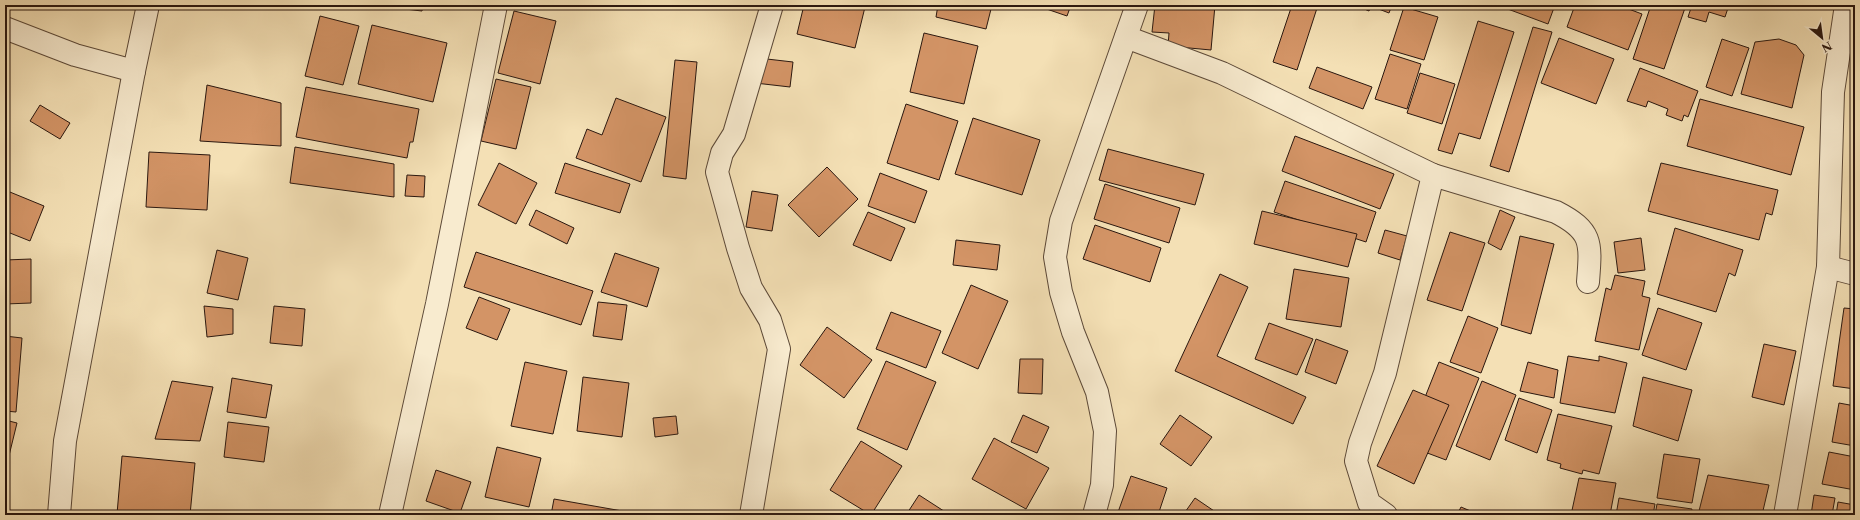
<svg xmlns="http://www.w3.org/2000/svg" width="1860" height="520" font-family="'Libre Caslon Text',serif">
	<rect width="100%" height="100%" fill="#f4e0b5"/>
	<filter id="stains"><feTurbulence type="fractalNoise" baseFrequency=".005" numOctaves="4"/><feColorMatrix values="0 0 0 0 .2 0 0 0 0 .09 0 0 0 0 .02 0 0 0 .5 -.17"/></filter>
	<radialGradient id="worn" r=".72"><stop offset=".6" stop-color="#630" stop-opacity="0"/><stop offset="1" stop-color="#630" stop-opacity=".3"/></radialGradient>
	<!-- building -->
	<g fill="#d39466" stroke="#2a170f">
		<polygon points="371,5 423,5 422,11"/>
		<polygon points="804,5 854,5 865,7 855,48 797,34"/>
		<polygon points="938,5 992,5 986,29 936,17"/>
		<polygon points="1035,5 1071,5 1067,16"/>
		<polygon points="1155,5 1215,5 1211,50 1168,46 1169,33 1152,32"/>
		<polygon points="1292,5 1318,5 1297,70 1273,62"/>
		<polygon points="1355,5 1392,5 1389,13 1371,6 1369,11"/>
		<polygon points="1497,5 1555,5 1548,24"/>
		<polygon points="1575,5 1618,5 1642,14 1628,50 1567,27"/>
		<polygon points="1651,5 1686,5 1664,69 1633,59"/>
		<polygon points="1692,5 1729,5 1725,17 1709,12 1706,22 1688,17"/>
		<polygon points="1404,7 1438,17 1424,60 1390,50"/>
		<polygon points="514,11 556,21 540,84 498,73"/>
		<polygon points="320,16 359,26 343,85 305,76"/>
		<polygon points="1478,21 1514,32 1480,139 1459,133 1452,154 1438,150"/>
		<polygon points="372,25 447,43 433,102 358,84"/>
		<polygon points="1533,27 1552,32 1509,172 1490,166"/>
		<polygon points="924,33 978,46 964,104 910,92"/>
		<polygon points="1559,38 1614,59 1596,104 1541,83"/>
		<polygon points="1722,39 1749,48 1732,96 1706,87"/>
		<polygon points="1779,39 1796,45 1804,55 1792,108 1741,94 1755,42"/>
		<polygon points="1390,54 1421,64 1407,109 1375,99"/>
		<polygon points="758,58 793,62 790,87 755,83"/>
		<polygon points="675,60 697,62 686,179 663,176"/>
		<polygon points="1317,67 1372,87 1363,109 1309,88"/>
		<polygon points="1640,68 1698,91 1688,117 1684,115 1682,121 1666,115 1668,109 1648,101 1646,107 1627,101"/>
		<polygon points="1420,73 1455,84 1442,124 1407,113"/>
		<polygon points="496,79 531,87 516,149 481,141"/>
		<polygon points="207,85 281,103 281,146 200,141"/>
		<polygon points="306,87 419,109 413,142 410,142 407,158 296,137"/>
		<polygon points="616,98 666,117 641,182 576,158 587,129 602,135"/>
		<polygon points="1700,99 1804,127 1791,175 1687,146"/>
		<polygon points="906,104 958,121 939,180 887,163"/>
		<polygon points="40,105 70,123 60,139 30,121"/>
		<polygon points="973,118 1040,140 1022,195 955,174"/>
		<polygon points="1295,136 1394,174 1380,209 1282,171"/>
		<polygon points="295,147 394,164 394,197 290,183"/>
		<polygon points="1108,149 1204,174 1195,205 1099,180"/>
		<polygon points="149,152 210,155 207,210 146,207"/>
		<polygon points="499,163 537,183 516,224 478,205"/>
		<polygon points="565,163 630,184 620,213 555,193"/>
		<polygon points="1661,163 1778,190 1772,215 1766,213 1759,240 1648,211"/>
		<polygon points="827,167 858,199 819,237 788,205"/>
		<polygon points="880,173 927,191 915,223 868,206"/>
		<polygon points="407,175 425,176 424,197 405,196"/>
		<polygon points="1285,181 1376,212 1366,242 1274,212"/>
		<polygon points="1105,184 1180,208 1169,243 1094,219"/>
		<polygon points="5,190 44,206 30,241 5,231"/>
		<polygon points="752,191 778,195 772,231 746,227"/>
		<polygon points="536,210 574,228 567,244 529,225"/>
		<polygon points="1500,210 1515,217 1501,250 1488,243"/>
		<polygon points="1262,211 1357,234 1348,267 1254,244"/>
		<polygon points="868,212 905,228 891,261 853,245"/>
		<polygon points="1095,225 1161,248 1150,282 1083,259"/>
		<polygon points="1675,228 1743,250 1735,276 1729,273 1716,312 1657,294"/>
		<polygon points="1385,230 1407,236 1400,260 1378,253"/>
		<polygon points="1450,232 1485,243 1462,311 1427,300"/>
		<polygon points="1520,236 1554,244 1531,334 1501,325"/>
		<polygon points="1641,238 1645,270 1618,273 1614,242"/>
		<polygon points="956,240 1000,245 997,270 953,265"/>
		<polygon points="217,250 248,258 238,300 207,293"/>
		<polygon points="476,252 593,291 581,325 464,287"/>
		<polygon points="615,253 659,268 647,307 601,292"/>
		<polygon points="31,259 31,303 5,304 5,260"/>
		<polygon points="1294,269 1349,278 1341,327 1286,319"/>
		<polygon points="1220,274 1248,287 1217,356 1306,397 1293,424 1175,371"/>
		<polygon points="1615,275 1645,281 1642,296 1650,298 1639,350 1595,341 1606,288 1611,290"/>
		<polygon points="971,285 1008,301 978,369 942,353"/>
		<polygon points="479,297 510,309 497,340 466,328"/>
		<polygon points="598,302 627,305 622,340 593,336"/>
		<polygon points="204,306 233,309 233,334 207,337"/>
		<polygon points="274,306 305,309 302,346 270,343"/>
		<polygon points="1658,308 1702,323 1686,370 1642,355"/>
		<polygon points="1844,308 1855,309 1855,389 1833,386"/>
		<polygon points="891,312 941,331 926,368 876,349"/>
		<polygon points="1468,316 1498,328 1481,373 1450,362"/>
		<polygon points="1269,323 1313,339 1297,375 1255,359"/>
		<polygon points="827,327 872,360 844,398 800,365"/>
		<polygon points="5,336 22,338 16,412 5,411"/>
		<polygon points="1316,339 1348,351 1336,384 1305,372"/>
		<polygon points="1764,344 1796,351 1784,405 1752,397"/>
		<polygon points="1568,356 1599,361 1599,356 1627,363 1615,413 1560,403"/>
		<polygon points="1020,359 1043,359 1042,394 1018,393"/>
		<polygon points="886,361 936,382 907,450 857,429"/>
		<polygon points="525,362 567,371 553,434 511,426"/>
		<polygon points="1439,362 1479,378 1446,460 1406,445"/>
		<polygon points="1528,362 1558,370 1554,398 1520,391"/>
		<polygon points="583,377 629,383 622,437 577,431"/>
		<polygon points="1643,377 1692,390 1678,441 1633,426"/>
		<polygon points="232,378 272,385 266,418 227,412"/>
		<polygon points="172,381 213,387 200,441 155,439"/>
		<polygon points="1482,381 1516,395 1490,460 1456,446"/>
		<polygon points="1413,390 1449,405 1414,484 1377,466"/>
		<polygon points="1519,398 1552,410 1537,453 1505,440"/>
		<polygon points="1839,403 1855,406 1855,446 1832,442"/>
		<polygon points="1558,414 1612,426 1599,474 1583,470 1582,474 1560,468 1561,464 1547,460"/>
		<polygon points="1023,415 1049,427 1037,453 1011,442"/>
		<polygon points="1180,415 1212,437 1191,466 1160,444"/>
		<polygon points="676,416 678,434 655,437 653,418"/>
		<polygon points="5,420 17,423 5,472"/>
		<polygon points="228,422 269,427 264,462 224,457"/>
		<polygon points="994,438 1049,468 1026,509 972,479"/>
		<polygon points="861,441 902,466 871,515 830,490"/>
		<polygon points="497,447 541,458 529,507 485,497"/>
		<polygon points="1829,452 1855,457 1855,490 1822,484"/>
		<polygon points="1664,454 1700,459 1692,503 1657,498"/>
		<polygon points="122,456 195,463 190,515 117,514"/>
		<polygon points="436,470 471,482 460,513 426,501"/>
		<polygon points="1708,475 1769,485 1762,515 1698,515"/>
		<polygon points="1131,476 1167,488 1158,515 1117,515"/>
		<polygon points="1579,478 1616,483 1610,515 1571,515"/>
		<polygon points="919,495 950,515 906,515"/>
		<polygon points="1814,495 1835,498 1832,515 1811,515"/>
		<polygon points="1195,498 1220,515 1183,515"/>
		<polygon points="1619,498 1655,504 1653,515 1616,515"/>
		<polygon points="554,499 645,515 551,515"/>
		<polygon points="1838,502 1855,505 1855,515 1836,515"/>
		<polygon points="1657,504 1692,509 1691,515 1655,515"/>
		<polygon points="1461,507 1480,515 1457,515"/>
		<polygon points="1259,511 1266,515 1257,515"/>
	</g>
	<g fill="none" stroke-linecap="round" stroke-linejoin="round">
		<defs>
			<g id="minor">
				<polyline points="5,28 75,55 134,71"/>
				<path d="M1126,37L1222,73L1433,175L1556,212C1593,231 1591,243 1588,282"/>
				<polyline points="1828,267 1855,274"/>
				<polyline points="59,515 65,441 134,71 148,5"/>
				<polyline points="390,515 437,304 496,5"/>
				<polyline points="751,515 779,349 770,320 751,288 738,248 717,172 722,153 734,134 772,5"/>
				<polyline points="1094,515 1102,485 1105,431 1097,392 1073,332 1061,292 1055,257 1061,221 1137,5"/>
				<polyline points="1386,515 1369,503 1356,461 1360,443 1385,373 1433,175"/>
				<polyline points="1785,515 1828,267 1833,92 1846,5"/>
			</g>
		</defs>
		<!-- minor casing -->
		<use href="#minor" stroke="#5c4938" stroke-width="24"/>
		<!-- minor -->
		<use href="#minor" stroke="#f8ebcf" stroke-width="22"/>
	</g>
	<!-- margin -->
	<rect width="1860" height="520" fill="none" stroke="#f4e0b5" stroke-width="20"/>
	<rect x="6" y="6" width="1848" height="508" fill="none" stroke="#2a170f" stroke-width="2"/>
	<rect x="10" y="10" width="1840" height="500" fill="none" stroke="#2a170f"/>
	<!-- north arrow -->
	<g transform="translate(1822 38) rotate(151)" stroke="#f8ebcf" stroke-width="3" paint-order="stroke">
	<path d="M0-3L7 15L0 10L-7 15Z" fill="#2a170f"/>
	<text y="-6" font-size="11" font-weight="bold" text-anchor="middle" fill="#2a170f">N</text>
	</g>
	<rect width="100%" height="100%" filter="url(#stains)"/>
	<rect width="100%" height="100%" fill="url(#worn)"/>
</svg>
